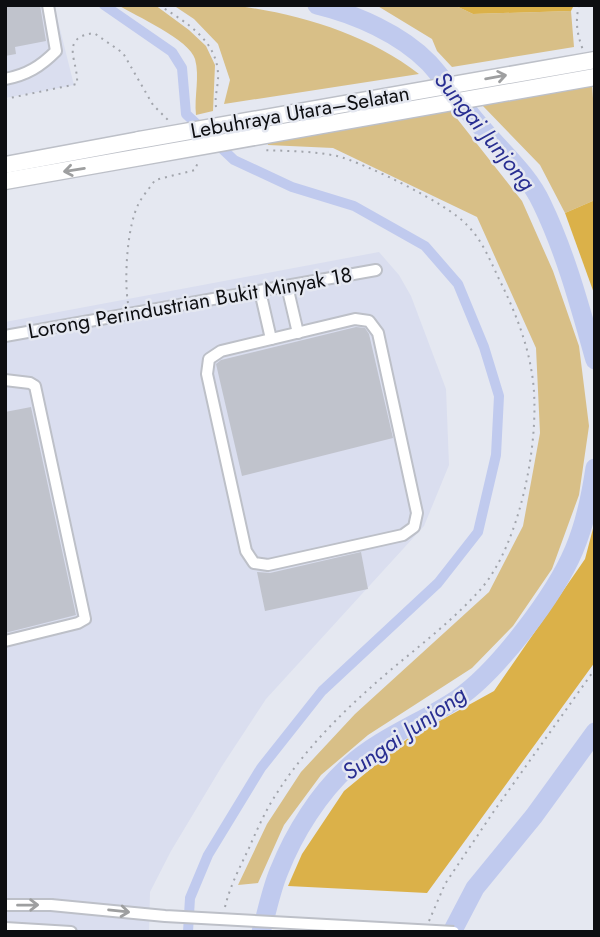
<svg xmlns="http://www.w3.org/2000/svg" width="600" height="937" font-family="Jost,sans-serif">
	<rect width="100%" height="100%" fill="#e5e8f1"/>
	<!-- built -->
	<g fill="#dadeef">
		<polygon points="5,5 54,5 74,85 5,98"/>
		<polygon points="379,252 399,275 411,296 446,389 449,465 424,526 266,699 222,766 171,851 150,892 149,932 5,932 5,322"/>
	</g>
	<!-- green -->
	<g fill="#d8bf87">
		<path d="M118,5H155L189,30L206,46L215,65L213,111L196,115C194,96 200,77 195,59C190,40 136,16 118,5Z"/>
		<path d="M173,5C194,5 217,3 238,6C300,14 369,35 419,74L224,104L230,80L218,44L194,19Z"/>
		<polygon points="376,5 454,5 473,14 571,11 574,47 452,67 437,51 432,39"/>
		<polygon points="592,84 595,127 595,200 565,213 540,165 482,105"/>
		<polygon points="451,111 522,201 553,271 579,346 589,426 579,495 552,569 513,626 472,668 368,735 321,775 284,825 258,883 238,885 267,824 301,772 355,714 489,592 523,526 540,433 536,348 477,217 333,148 268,145 267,141"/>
	</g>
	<!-- forest -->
	<g fill="#dbb149">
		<polygon points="454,5 574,5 571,11 473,14"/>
		<polygon points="595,200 595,296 565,213"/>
		<polygon points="595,521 595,662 427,893 288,886 302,854 344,791 407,739 494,691 585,559"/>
	</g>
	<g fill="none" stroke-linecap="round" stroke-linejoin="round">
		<!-- canal -->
		<g stroke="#c0caee" stroke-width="10">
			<polyline points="104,5 172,52 182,68 186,114 204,131"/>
			<polyline points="188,932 190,898 208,855 261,768 322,691 438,583 478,532 496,455 499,396 484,347 458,284 425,246 354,206 292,187 234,160 215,142"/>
		</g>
		<!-- river -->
		<g stroke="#c0caee" stroke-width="19">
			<path d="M317,5C355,14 401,34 429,63C448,84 464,108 483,129C504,154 528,174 542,204C566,254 580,307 595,360"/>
			<path d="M261,932C267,912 271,890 279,871C294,833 319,793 349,766C381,737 423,722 457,699C498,671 555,595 574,550C585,524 591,495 595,468"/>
			<polyline points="452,932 475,888 534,816 595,732"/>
		</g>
	</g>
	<!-- building -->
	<g fill="#c0c3cc">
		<polygon points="5,5 40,5 46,41 15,47 16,54 5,56"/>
		<polygon points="356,327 365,328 369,334 393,438 242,476 216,364 221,360"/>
		<polygon points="31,407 76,615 5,633 5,412"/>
		<polygon points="361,552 368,589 265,611 257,572 270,573"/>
	</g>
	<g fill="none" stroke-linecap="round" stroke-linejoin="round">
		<defs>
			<g id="minor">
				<path d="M5,79C27,75 41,66 56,51L48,5"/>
				<polyline points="287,286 298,333"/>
				<polyline points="260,291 271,339"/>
				<polygon points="355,319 369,321 378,333 417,513 414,527 403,535 268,565 254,563 246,551 207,374 209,359 221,351"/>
				<polyline points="5,336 376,270"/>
				<polyline points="5,380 30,383 35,386 85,619 78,623 5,641"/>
				<polyline points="5,905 51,905"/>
				<polyline points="5,928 71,932"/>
			</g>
			<g id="highway">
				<polyline points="5,165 139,140"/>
				<polyline points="5,181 141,157"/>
			</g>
		</defs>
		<!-- minor casing -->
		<use href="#minor" stroke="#bdc0c8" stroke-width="14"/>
		<!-- highway casing -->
		<use href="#highway" stroke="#bdc0c8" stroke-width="19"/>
		<!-- path -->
		<g stroke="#a2a5ac" stroke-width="2" stroke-dasharray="2 5" stroke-linecap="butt">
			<path d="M159,5C185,22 216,39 218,73C219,86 213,99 217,111"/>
			<path d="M579,5C575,22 577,34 583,50"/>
			<path d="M5,99L77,84C79,62 58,38 94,33L123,53L153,105L170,122"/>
			<path d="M128,303C124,279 127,225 139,203C143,195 150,188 155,180L195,170L198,162"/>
			<path d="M225,907C230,886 240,867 249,848C256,832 263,816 272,801C297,759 333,721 369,689C405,656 447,627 480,590C521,544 542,434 532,374C527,341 514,309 499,279C490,260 482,240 467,225C448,204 365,163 337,156C313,151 287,151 263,150"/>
			<polyline points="429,921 445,884 494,811 595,669"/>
		</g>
		<!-- minor -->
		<use href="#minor" stroke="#fff" stroke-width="10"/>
		<!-- highway -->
		<use href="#highway" stroke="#fff" stroke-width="16"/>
		<defs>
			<polyline id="minor-bridge" points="51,905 165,916 454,932"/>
			<g id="highway-bridge">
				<polyline points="139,140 595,60"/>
				<polyline points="141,157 595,77"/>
			</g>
		</defs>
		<!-- minor-bridge casing -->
		<use href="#minor-bridge" stroke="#bdc0c8" stroke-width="14" stroke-linecap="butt"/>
		<!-- highway-bridge casing -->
		<use href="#highway-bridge" stroke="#bdc0c8" stroke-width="19" stroke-linecap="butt"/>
		<!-- minor-bridge -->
		<use href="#minor-bridge" stroke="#fff" stroke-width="10"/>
		<!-- highway-bridge -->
		<use href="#highway-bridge" stroke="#fff" stroke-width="16"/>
	</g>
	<!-- one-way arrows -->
	<defs><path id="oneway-shaft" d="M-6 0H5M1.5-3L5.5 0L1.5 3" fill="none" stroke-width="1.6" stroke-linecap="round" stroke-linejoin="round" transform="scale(1.75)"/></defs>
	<g stroke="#9e9fa0">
		<use href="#oneway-shaft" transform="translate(496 77) rotate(-10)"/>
		<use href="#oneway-shaft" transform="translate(74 170) rotate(171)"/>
		<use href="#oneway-shaft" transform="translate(28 905) rotate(-1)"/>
		<use href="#oneway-shaft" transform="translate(119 911) rotate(6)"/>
	</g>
	<g text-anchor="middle" stroke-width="5" stroke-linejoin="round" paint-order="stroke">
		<!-- street labels -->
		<g font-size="21" fill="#0d0e11" stroke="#e5e8f1">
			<text transform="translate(300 112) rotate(-10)" y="7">Lebuhraya Utara–Selatan</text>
			<text transform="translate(190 303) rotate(-10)" y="7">Lorong Perindustrian Bukit Minyak 18</text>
		</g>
		<!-- water labels -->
		<g font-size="23" font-style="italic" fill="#282e91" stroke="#e5e8f1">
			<text transform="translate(485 131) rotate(51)" y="8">Sungai Junjong</text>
			<text transform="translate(404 733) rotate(-35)" y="8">Sungai Junjong</text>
		</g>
	</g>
	<!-- border -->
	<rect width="600" height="937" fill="none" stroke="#0d0e11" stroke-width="14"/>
</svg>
